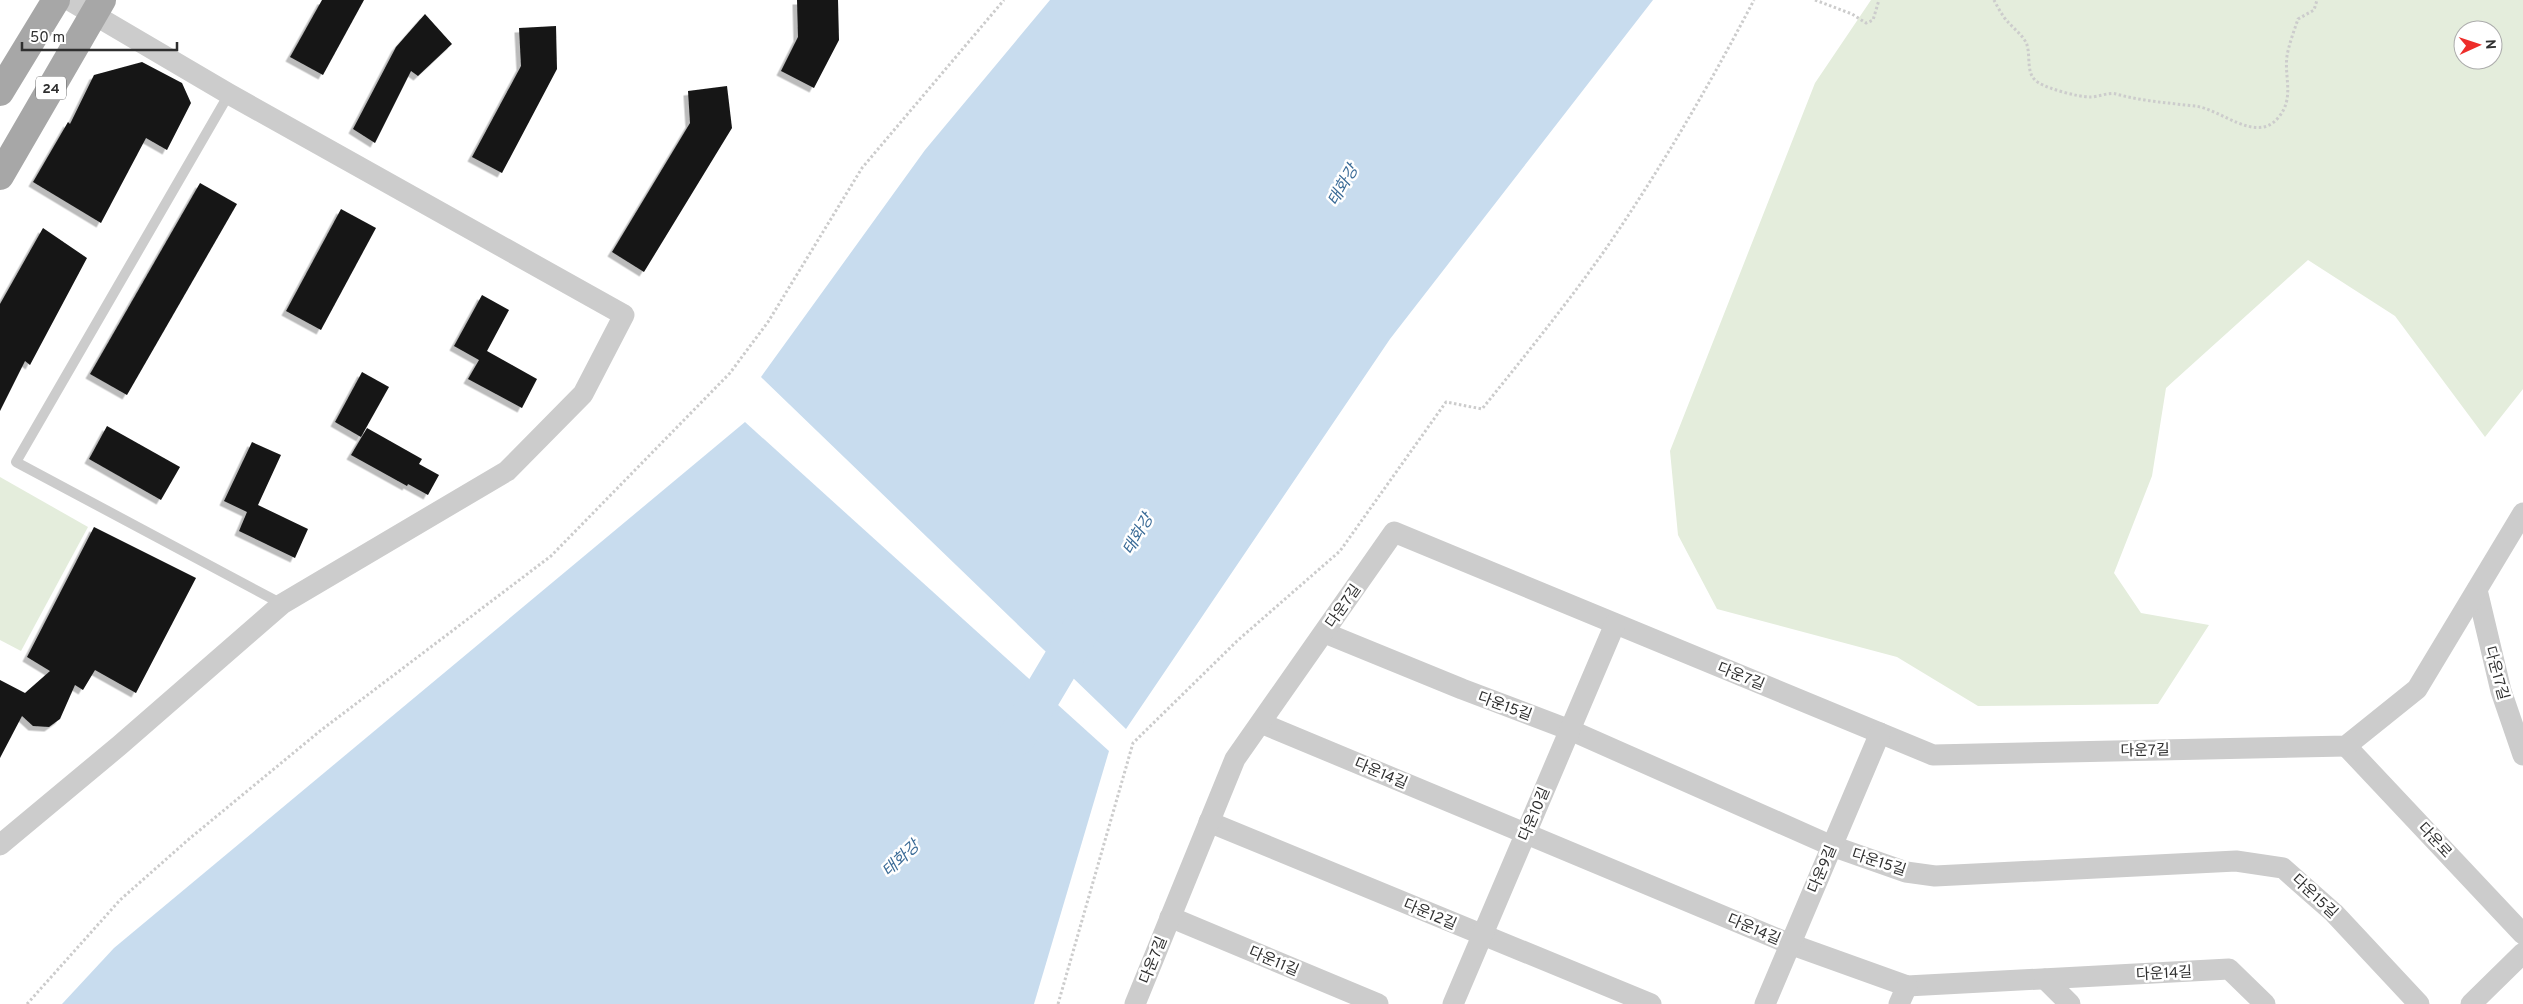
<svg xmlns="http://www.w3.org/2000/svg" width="2523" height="1004" font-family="Overpass,'Noto Sans KR',sans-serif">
	<defs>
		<filter id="shadow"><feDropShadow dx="-4.5" dy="4.5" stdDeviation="0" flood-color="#0004"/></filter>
	</defs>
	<rect width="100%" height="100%" fill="#fff"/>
	<!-- green -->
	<g fill="#e4eddc" fill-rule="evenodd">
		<path d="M1871,0H2523V389L2485,437L2395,316L2308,260L2166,388L2152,476L2114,573L2141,613L2209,625L2158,704L1978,706L1897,657L1717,609L1678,535L1670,451L1815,83ZM2463,30H2493V60H2463Z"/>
		<polygon points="0,477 88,527 21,651 0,640"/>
	</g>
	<!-- water -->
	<g fill="#c8dcee">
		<polygon points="1050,0 1653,0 1390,339 1126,729 761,377 925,150"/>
		<polygon points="745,422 1109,751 1034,1004 62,1004 114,948"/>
	</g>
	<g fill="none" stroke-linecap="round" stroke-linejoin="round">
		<!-- river -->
		<polyline stroke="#c8dcee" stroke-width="38" points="1017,737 1086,621"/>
	</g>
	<!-- building -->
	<g fill="#161616" filter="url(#shadow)">
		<polygon points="322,0 364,0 323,75 290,57"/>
		<polygon points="797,0 838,0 839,40 814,88 781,71 798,37"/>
		<polygon points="425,14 452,44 418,76 411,71 375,143 353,129 396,47"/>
		<polygon points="556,26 557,69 502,173 472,157 521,66 519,28"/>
		<polygon points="142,62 182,83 191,103 167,150 146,138 101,223 33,182 68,122 70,124 94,75"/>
		<polygon points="727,86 732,128 644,272 612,252 690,123 688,91"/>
		<polygon points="200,183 237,204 127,395 90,374"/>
		<polygon points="341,209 376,228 321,330 286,311"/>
		<polygon points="43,228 87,258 30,365 25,361 0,411 0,304"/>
		<polygon points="482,295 509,310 487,351 537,379 522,408 468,379 479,360 454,346"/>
		<polygon points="362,372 389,387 361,437 335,422"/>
		<polygon points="107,426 180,467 161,500 89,459"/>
		<polygon points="367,428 422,459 419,464 439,475 428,495 408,484 407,486 351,455"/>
		<polygon points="252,442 281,455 258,505 308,529 295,558 239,531 247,512 224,501"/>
		<polygon points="94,527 196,578 136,693 95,670 83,690 75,685 60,719 49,727 33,726 22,716 0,758 0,680 25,693 50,671 27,657"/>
	</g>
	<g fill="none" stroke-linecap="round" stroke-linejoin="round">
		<!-- path -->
		<g stroke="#ccc" stroke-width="3" stroke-dasharray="2.5 2.5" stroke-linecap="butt">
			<polyline points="1815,0 1852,14 1866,23 1873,20 1879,0"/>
			<path d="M1994,0C1997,6 2003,17 2008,22C2014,29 2024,36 2027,45C2031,58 2025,75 2039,83C2049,89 2078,97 2090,97C2098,97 2109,92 2116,94C2142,101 2168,103 2195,106C2221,109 2256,144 2278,118C2295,98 2284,78 2287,56C2289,44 2294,31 2298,19L2314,10L2317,0"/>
			<polyline points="27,1004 120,900 189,839 320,731 551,556 730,373 768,322 862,168 1004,0"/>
			<path d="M1058,1004L1133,743L1237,641L1340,551L1446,402L1482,409C1524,357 1566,305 1605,250C1660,170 1709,86 1754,0"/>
		</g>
		<!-- service -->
		<polyline stroke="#ccc" stroke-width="10" points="229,94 16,462 282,604"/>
		<!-- minor -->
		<g stroke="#ccc" stroke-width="21">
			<polyline points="2477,590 2501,691 2523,755"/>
			<polyline points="1325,633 1462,689 1570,730 1832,846 1906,872 1935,876 2236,861 2283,868 2334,913 2419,1004"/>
			<polyline points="1261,723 1790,944 1907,986 2229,969 2265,1004"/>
			<polyline points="2346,746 2523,934"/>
			<polyline points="1209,822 1651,1004"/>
			<polyline points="0,845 120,745 282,604 507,471 583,394 624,315 229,94 69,0"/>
			<polyline points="1170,917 1378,1004"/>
			<polyline points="2045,979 2070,1004"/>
			<polyline points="1135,1004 1235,759 1394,532 1933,755 2346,746 2417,689 2523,513"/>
			<polyline points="1453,1004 1615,624"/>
			<polyline points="1765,1004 1880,733"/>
			<polyline points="1899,1004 1907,986"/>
			<polyline points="2471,1004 2523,953"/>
		</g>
		<!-- primary -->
		<g stroke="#a7a7a7" stroke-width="28">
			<polyline points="0,92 56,0"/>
			<polyline points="0,176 102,0"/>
		</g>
	</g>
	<g text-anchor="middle" stroke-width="5" stroke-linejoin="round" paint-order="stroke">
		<!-- shield labels -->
		<rect fill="#fff" stroke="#6d6d6d" stroke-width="1" x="36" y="76.5" width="30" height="23" rx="4"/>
		<g font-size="14" font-weight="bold" fill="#2f2f2f">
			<text x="51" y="93">24</text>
		</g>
		<!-- street labels -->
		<g font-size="15" fill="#2f2f2f" stroke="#fff">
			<text transform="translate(1343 606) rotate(-55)" y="5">다운7길</text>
			<text transform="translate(2497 673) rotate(75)" y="5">다운17길</text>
			<text transform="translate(1741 676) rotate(22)" y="5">다운7길</text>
			<text transform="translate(1505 706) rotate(20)" y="5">다운15길</text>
			<text transform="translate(2145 750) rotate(-1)" y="5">다운7길</text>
			<text transform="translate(1381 773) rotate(23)" y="5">다운14길</text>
			<text transform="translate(1534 814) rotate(-67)" y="5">다운10길</text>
			<text transform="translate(2435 840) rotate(47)" y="5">다운로</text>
			<text transform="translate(1879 862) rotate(18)" y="5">다운15길</text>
			<text transform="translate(1822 869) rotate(-67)" y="5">다운9길</text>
			<text transform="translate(2315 896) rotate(43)" y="5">다운15길</text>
			<text transform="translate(1430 914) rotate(23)" y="5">다운12길</text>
			<text transform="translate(1754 929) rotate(23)" y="5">다운14길</text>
			<text transform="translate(1153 960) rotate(-68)" y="5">다운7길</text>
			<text transform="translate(1274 961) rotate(23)" y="5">다운11길</text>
			<text transform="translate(2164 973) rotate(-3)" y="5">다운14길</text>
		</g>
		<!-- water labels -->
		<g font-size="16" font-style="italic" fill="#396a96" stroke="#fff">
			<text transform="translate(1342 185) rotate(-60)" y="6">태화강</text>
			<text transform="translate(1137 534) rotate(-60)" y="6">태화강</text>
			<text transform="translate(900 858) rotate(-43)" y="6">태화강</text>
		</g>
	</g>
	<!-- north arrow -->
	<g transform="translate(2478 45) rotate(87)"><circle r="24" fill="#ffffff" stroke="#acacac"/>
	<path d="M0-4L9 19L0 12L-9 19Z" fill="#ed2d2a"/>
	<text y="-8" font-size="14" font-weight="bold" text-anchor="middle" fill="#2f2f2f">N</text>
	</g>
	<!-- scale -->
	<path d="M22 42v8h155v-8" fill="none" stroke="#2f2f2f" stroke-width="2.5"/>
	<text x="30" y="42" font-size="15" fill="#2f2f2f" stroke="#ffffff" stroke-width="4" paint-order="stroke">50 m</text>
</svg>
